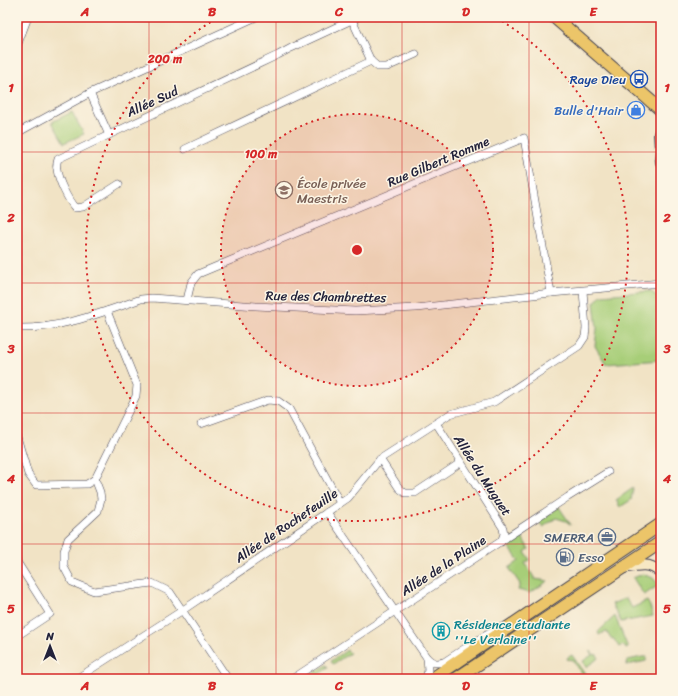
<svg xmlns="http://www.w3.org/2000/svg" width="678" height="696" font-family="Sriracha,sans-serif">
	<rect width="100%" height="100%" fill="#fcf5e5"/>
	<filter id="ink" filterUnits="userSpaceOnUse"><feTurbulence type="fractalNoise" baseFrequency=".025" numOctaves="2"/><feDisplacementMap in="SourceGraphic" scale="8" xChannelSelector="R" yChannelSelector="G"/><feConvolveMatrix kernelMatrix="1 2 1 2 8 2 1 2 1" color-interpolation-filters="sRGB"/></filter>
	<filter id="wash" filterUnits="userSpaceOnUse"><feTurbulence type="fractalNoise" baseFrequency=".012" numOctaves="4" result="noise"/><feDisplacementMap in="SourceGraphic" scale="16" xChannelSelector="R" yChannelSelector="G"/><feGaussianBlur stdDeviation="0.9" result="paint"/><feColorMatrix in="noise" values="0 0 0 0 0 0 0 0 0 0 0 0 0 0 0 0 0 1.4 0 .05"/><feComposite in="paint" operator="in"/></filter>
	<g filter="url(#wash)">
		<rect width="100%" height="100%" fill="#f1e3c5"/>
		<!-- green -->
		<g fill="#a7ce78" stroke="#64785a">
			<polygon points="72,112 84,134 64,143 52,122"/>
			<polygon points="651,291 661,300 661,360 606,364 595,346 597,328 594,303 601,295"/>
			<polygon points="633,488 631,500 620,507 616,500"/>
			<polygon points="559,507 571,525 566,521 556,518 543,527 539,521"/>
			<polygon points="520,534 529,549 525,552 530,560 525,563 535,579 548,581 530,593 518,590 520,584 509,568 519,561 506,543"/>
			<polygon points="643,574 653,578 659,585 644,595 633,578"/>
			<polygon points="626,598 632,608 647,601 650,606 653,616 621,622 612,604"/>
			<polygon points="615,616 628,648 626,649 623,645 619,647 613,638 611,639 606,631 599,635 598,632"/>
			<polygon points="347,650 350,653 333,664 331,661"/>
			<polygon points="591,651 594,655 596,654 599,658 586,667 583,661 592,655 590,652"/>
			<polygon points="572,655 586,676 584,677 572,659 568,660 567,658"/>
			<polygon points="642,657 647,657 646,661 627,665 628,660"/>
			<polygon points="326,665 328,668 311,679 304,679"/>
		</g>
	</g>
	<g filter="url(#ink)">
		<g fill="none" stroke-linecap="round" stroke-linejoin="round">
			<defs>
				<g id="street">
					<polyline points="352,20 371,61 378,67 387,67 416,54"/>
					<polyline points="17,46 28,17"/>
					<polyline points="90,93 109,135"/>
					<polyline points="17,133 90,93 256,17"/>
					<polyline points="185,149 371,61"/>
					<path d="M119,184L83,207L75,208C68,200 58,180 57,169C56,166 57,162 58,159L278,55L291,48L358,17"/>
					<polyline points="187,300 191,283 198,274 524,138 551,293"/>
					<path d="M17,328C60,329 101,313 141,299L152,298L256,306L355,311L416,308L551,293L661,283"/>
					<polyline points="436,423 503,528 504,534 501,542"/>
					<polyline points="201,424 268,400 278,401 289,409 340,503"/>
					<polyline points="17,437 28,474 36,485 87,484 95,479"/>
					<polyline points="380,459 399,488 405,493 415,493 460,463"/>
					<polyline points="95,479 100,492 101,499 98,511 68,539 64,551 64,567 72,582 94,591 152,583 170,592 228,679"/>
					<polyline points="95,479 136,396 137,385 107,311"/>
					<path d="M327,512L427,658C433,663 436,664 444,662L479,639L501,627"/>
					<polyline points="17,562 50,614 17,636"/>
					<polyline points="76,679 183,610 348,498 380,459 450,414 494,402 579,346 585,337 586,328 583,291"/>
					<polyline points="292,679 568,497 608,472"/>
					<polyline points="426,679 428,670 427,658"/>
				</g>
				<g id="secondary">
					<polyline points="661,128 659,135 661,162"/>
					<path d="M624,568C638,565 650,562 661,573"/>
				</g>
				<g id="primary">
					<polyline points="554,17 661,110"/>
					<polyline points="432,679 661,524"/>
					<polyline points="456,679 661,542"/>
				</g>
			</defs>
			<!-- street casing -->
			<use href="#street" stroke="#413f50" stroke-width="8"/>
			<!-- secondary casing -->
			<use href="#secondary" stroke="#413f50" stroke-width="12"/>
			<!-- primary casing -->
			<use href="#primary" stroke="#413f50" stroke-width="14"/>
			<!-- street -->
			<use href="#street" stroke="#fff" stroke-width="7"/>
			<!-- secondary -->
			<use href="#secondary" stroke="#f7e8c3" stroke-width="10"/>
			<!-- primary -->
			<use href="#primary" stroke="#ecc569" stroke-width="12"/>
		</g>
	</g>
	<!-- grid -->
	<path fill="none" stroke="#d62828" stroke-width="1" stroke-opacity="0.55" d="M149,17V679M276,17V679M402,17V679M529,17V679M17,152H661M17,283H661M17,413H661M17,544H661"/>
	<!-- distance rings -->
	<circle cx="357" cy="250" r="136" fill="#d62828" fill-opacity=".12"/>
	<g fill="none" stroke="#d62828" stroke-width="2" stroke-dasharray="2 4">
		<circle cx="357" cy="250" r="136"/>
		<path d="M497 18A271 271 0 1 1 217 18"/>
	</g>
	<!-- icons -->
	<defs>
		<symbol id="bus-ring" viewBox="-11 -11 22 22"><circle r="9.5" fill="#fcf5e5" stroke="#1a4fb4" stroke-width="1.5"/><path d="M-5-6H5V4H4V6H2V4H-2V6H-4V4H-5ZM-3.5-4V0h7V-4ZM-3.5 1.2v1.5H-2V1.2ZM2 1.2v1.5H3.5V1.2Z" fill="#1a4fb4"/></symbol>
		<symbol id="shop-ring" viewBox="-11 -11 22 22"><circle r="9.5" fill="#fcf5e5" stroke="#3f7fe0" stroke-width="1.5"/><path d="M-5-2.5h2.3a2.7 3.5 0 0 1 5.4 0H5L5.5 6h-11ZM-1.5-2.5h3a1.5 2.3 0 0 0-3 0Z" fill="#3f7fe0"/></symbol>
		<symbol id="school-ring" viewBox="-11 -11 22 22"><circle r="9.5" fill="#fcf5e5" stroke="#8d6e63" stroke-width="1.5"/><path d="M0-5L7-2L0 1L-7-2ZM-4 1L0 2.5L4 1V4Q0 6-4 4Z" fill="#8d6e63"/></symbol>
		<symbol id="office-ring" viewBox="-11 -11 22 22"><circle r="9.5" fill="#fcf5e5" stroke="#5c6f8a" stroke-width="1.5"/><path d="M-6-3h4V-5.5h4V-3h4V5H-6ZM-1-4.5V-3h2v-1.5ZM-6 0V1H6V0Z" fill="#5c6f8a"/></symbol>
		<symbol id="fuel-ring" viewBox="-11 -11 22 22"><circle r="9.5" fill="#fcf5e5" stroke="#5c6f8a" stroke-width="1.5"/><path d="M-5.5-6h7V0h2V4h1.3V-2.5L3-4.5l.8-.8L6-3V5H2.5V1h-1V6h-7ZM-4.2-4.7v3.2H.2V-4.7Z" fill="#5c6f8a"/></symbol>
		<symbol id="building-ring" viewBox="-11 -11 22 22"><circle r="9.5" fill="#fcf5e5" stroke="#0f9aa8" stroke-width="1.5"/><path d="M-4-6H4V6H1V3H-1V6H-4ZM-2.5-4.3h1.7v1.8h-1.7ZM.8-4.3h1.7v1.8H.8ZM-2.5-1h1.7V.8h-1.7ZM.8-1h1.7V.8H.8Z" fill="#0f9aa8"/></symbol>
	</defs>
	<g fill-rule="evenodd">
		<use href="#bus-ring" x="629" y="69" width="20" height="20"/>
		<use href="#shop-ring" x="626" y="100" width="20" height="20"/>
		<use href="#school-ring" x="274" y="180" width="20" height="20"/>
		<use href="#office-ring" x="597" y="527" width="20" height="20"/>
		<use href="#fuel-ring" x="555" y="547" width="20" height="20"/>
		<use href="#building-ring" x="431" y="621" width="20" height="20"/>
	</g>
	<g text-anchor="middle" stroke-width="3" stroke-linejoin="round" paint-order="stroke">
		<!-- transit labels -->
		<g font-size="13" fill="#164399" stroke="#fcf5e5" text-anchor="end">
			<text x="626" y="84">Raye Dieu</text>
		</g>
		<!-- street labels -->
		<g font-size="13" fill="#22223b" stroke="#fcf5e5">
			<text transform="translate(152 101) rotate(-25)" y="5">Allée Sud</text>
			<text transform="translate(438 161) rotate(-23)" y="5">Rue Gilbert Romme</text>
			<text transform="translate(326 296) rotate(1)" y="5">Rue des Chambrettes</text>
			<text transform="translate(483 475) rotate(57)" y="5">Allée du Muguet</text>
			<text transform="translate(286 525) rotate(-34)" y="5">Allée de Rochefeuille</text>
			<text transform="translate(443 565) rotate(-33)" y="5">Allée de la Plaine</text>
		</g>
		<!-- shop labels -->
		<g font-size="13" fill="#366cbe" stroke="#fcf5e5" text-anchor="end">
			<text x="623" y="115">Bulle d'Hair</text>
		</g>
		<!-- education labels -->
		<g font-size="13" fill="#785e54" stroke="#fcf5e5" text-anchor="start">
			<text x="297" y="188">École privée<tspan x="297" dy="15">Maestris</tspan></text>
		</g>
		<!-- service labels -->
		<g font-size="13" fill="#4e5e75" stroke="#fcf5e5" text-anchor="end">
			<text x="594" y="542">SMERRA</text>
			<text x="578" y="562" text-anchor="start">Esso</text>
		</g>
		<!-- culture labels -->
		<g font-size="13" fill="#0d838f" stroke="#fcf5e5" text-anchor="start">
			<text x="454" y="629">Résidence étudiante<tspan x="454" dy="15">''Le Verlaine''</tspan></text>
		</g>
	</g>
	<circle cx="357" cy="250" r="6" fill="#d62828" stroke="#fcf5e5" stroke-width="2"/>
	<g font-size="12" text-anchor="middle" font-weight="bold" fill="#d62828" stroke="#fcf5e5" stroke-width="3" stroke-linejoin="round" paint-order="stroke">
		<text x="165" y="63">200 m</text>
		<text x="261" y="158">100 m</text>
	</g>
	<!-- margin -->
	<rect width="678" height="696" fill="none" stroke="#fcf5e5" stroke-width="44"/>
	<!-- north arrow -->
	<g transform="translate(50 646)" stroke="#fcf5e5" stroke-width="3" paint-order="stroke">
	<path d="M0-3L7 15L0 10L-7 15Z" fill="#22223b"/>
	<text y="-6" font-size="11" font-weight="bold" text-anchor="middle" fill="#22223b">N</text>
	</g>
	<rect x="22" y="22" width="634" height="652" fill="none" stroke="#d62828" stroke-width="1.5"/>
	<g font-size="13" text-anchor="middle" font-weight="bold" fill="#d62828">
		<text x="85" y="16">A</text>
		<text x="212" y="16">B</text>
		<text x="339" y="16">C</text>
		<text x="466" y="16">D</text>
		<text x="593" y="16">E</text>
		<text x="11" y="92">1</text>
		<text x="667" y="92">1</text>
		<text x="11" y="222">2</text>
		<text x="667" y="222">2</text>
		<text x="11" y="353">3</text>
		<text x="667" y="353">3</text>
		<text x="11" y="483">4</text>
		<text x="667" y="483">4</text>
		<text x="11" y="613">5</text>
		<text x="667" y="613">5</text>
		<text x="85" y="690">A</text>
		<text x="212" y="690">B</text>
		<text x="339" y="690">C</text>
		<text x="466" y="690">D</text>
		<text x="593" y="690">E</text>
	</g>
</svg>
